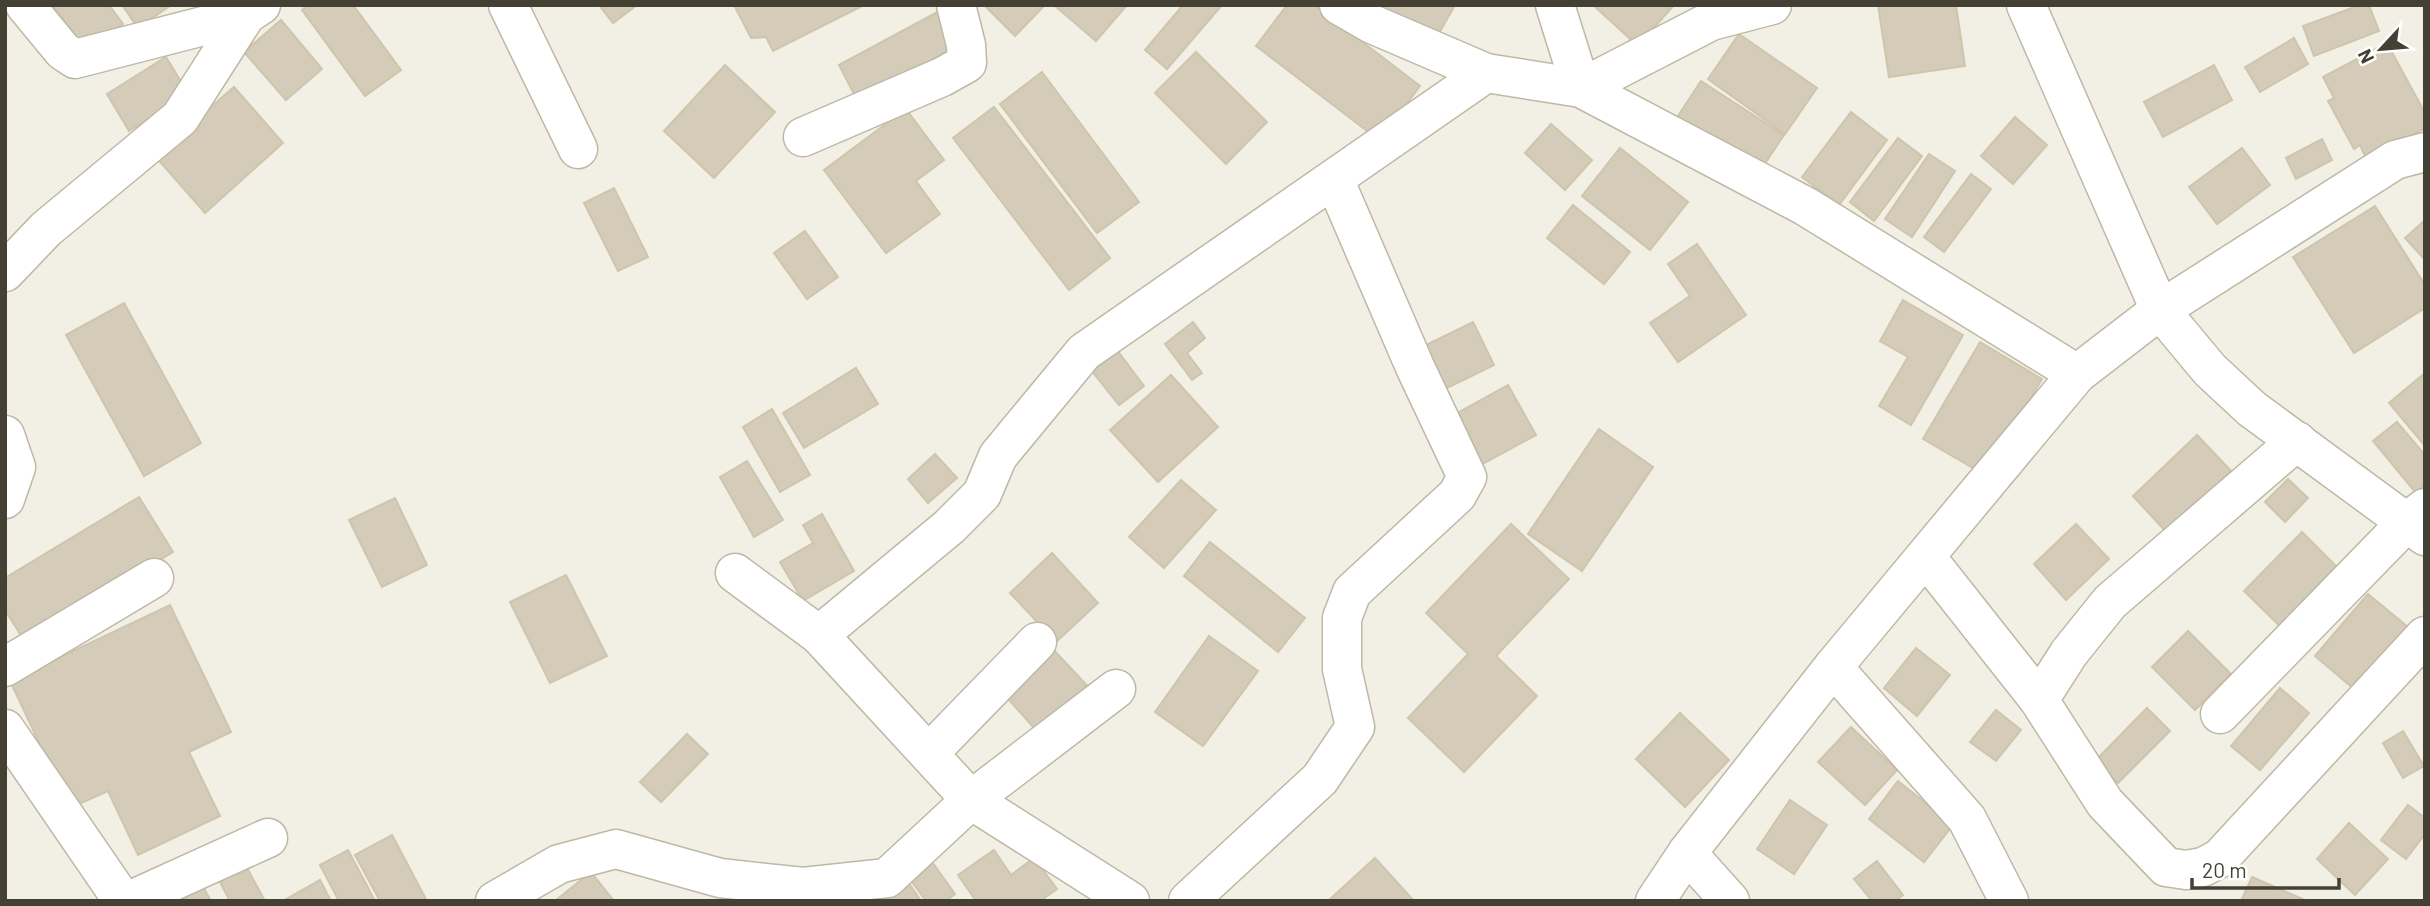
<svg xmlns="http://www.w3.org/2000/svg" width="2430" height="906" font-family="Barlow,sans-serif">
	<rect width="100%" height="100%" fill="#f2efe4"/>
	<!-- building -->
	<g fill="#d4ccb9" stroke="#cfc5ac" stroke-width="2">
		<polygon points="53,5 109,5 123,24 85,51"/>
		<polygon points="122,5 171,5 138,28"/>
		<polygon points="308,5 353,5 401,70 365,96 302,10"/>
		<polygon points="599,5 637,5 613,23"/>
		<polygon points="734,5 864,5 773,51 766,37 751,38"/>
		<polygon points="984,5 1045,5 1015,36"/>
		<polygon points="1054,5 1127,5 1096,41"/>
		<polygon points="1183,5 1222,5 1167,69 1145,50"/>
		<polygon points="1287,5 1314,5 1420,86 1379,140 1256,46"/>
		<polygon points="1368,5 1455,5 1434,42"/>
		<polygon points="1593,5 1674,5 1638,46"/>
		<polygon points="1878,5 1956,5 1965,66 1889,77"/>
		<polygon points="2360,5 2369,5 2379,31 2314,56 2303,26"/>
		<polygon points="941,10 962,48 859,104 839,65"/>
		<polygon points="281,20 322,69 286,100 244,52"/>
		<polygon points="1739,34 1817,88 1785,134 1708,79"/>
		<polygon points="2294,38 2308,64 2260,92 2245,67"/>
		<polygon points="2387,43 2425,113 2425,128 2367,160 2360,145 2354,149 2328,101 2334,98 2323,77"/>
		<polygon points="1196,52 1267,122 1226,164 1155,93"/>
		<polygon points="166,57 188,93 129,131 107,94"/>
		<polygon points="725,65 775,112 714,178 664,131"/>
		<polygon points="2214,65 2232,100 2163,137 2144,102"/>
		<polygon points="1042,72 1139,202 1097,233 1000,104"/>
		<polygon points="1701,81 1784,135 1758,174 1676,119"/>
		<polygon points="234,87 283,143 205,213 155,156"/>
		<polygon points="994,107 1110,258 1069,290 953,138"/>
		<polygon points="906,109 944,160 916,181 940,214 886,253 824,170"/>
		<polygon points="1851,112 1887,140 1839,205 1802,177"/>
		<polygon points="2015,117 2047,145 2013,184 1981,156"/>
		<polygon points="1551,124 1592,160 1565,190 1525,153"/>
		<polygon points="1898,138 1922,156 1874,221 1850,202"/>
		<polygon points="2322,139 2332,160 2296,179 2286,158"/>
		<polygon points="1620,148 1688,202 1650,250 1582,196"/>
		<polygon points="2242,148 2270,185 2217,224 2189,187"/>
		<polygon points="1929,154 1955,171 1912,237 1885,219"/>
		<polygon points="1971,174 1991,189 1944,252 1924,237"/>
		<polygon points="614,188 648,257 618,271 584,203"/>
		<polygon points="1573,205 1630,252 1604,284 1547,238"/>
		<polygon points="2375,206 2425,285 2425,308 2354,353 2293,257"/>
		<polygon points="2425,220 2425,260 2405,238"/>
		<polygon points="805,231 838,277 807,299 774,253"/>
		<polygon points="1697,244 1746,315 1678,362 1650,323 1690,296 1668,264"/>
		<polygon points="1903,300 1963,335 1911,425 1879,406 1908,357 1880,341"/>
		<polygon points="124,303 201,443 144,476 66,335"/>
		<polygon points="1193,322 1205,338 1187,353 1202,373 1192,380 1165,344"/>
		<polygon points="1473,322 1494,365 1445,389 1424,346"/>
		<polygon points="1980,342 2042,379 1985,475 1923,439"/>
		<polygon points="1117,350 1144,386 1119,405 1091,370"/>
		<polygon points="856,368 878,404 804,448 783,413"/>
		<polygon points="2425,373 2425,446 2389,403"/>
		<polygon points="1171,375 1218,427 1158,482 1110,430"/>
		<polygon points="1508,385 1536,435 1479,466 1452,416"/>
		<polygon points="772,409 810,475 780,492 743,427"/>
		<polygon points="2397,422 2425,455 2425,485 2416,493 2373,441"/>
		<polygon points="1599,429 1653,467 1582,571 1528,534"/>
		<polygon points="2197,435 2233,473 2168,534 2133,496"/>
		<polygon points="935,454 957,478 928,503 908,479"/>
		<polygon points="747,461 783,520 754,537 720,477"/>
		<polygon points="2288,479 2308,498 2285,522 2265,502"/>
		<polygon points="1181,480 1216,510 1164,568 1129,537"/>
		<polygon points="139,497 173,552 25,642 5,610 5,578"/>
		<polygon points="395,498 427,565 382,587 349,520"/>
		<polygon points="822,514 854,571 803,601 780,562 813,543 803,525"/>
		<polygon points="1511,524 1569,579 1496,656 1537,696 1464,772 1408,718 1468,654 1426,613"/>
		<polygon points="2076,524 2109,559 2066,600 2034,564"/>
		<polygon points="2302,532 2345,575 2287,633 2244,591"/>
		<polygon points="1210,542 1305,618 1278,652 1184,576"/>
		<polygon points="1052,553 1098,603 1056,642 1010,593"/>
		<polygon points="566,575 607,656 550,683 510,602"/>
		<polygon points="2368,594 2414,632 2361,695 2315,656"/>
		<polygon points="170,605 231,732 189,752 220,816 138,855 108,791 70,808 10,681"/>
		<polygon points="2188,631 2231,674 2195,710 2152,667"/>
		<polygon points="1209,636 1258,671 1203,746 1155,712"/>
		<polygon points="1050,646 1093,692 1043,738 1001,691"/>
		<polygon points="1916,648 1950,675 1917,716 1884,688"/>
		<polygon points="2280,688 2309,713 2260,770 2231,746"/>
		<polygon points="2147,708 2170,731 2118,783 2095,761"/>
		<polygon points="1996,710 2021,730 1996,761 1970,742"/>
		<polygon points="1680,713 1729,760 1685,807 1636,759"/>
		<polygon points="1851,727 1897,770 1865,805 1818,762"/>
		<polygon points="2403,731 2424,766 2403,778 2383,743"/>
		<polygon points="687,734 708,754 661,802 640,782"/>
		<polygon points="1898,781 1953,825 1924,862 1869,819"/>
		<polygon points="1790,800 1827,825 1794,874 1757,849"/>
		<polygon points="2408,805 2425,818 2425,834 2406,859 2381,840"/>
		<polygon points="2349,823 2388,859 2355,895 2317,859"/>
		<polygon points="392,835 427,901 380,901 355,855"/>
		<polygon points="348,850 375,901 339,901 320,865"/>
		<polygon points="994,850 1011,875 1034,858 1057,889 1040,901 976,901 958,875"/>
		<polygon points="241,857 265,901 230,901 214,871"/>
		<polygon points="1375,858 1414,901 1328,901"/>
		<polygon points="930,859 955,894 946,901 926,901 907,875"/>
		<polygon points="1877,861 1903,895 1895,901 1872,901 1854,879"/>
		<polygon points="591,872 614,901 555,901"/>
		<polygon points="2252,877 2307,901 2241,901"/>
		<polygon points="320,880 331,901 283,901"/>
		<polygon points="908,882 921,901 884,901 883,899"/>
		<polygon points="201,883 211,901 169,901"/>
	</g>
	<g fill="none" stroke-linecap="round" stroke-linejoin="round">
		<defs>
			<g id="minor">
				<polyline points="25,5 63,51 75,59 246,15"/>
				<polyline points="508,5 578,149"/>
				<polyline points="1339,5 1372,24 1486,73 1581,88 1805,206 2077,374"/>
				<polyline points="1555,5 1581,88 1711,21 1772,5"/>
				<polyline points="2026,5 2160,310 2210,370 2252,409 2425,536"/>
				<polyline points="803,137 942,77 967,63 966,45 956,5"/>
				<polyline points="5,272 46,229 180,118 246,15 261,5"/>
				<polyline points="5,435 16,467 5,499"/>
				<polyline points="1926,557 2039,700 2105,803 2166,867 2186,870 2203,867 2220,858 2425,636"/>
				<polyline points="735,573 819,635 971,800 1130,901"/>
				<polyline points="819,635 949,527 982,494 998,456 1084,352 1486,73"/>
				<polyline points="5,667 154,578"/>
				<polyline points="1833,667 1967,819 2009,901"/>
				<polyline points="2039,700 2069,653 2110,602 2297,441"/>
				<polyline points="2220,714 2407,522 2425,508"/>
				<polyline points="5,729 123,901"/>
				<polyline points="929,753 1037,642"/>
				<polyline points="1687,853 1730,901"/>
				<polyline points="129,901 268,838"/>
				<polyline points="495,901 559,864 616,849 720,878 803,887 887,878 971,800 1116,689"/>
				<polyline points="1188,901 1320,779 1355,727 1342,669 1342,618 1352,592 1457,495 1467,477 1415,367 1334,179"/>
				<polyline points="1655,901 1687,853 1833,667 2077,374 2160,310 2395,160 2425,152"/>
			</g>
		</defs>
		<!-- minor casing -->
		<use href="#minor" stroke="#beb8a6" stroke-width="41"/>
		<!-- minor -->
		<use href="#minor" stroke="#fff" stroke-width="38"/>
	</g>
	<!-- border -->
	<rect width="2430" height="906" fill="none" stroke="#444034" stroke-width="14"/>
	<!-- north arrow -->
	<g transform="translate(2381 49) rotate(244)" stroke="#ffffff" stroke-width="5" paint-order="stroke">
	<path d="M0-5L12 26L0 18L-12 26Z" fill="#444034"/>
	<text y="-10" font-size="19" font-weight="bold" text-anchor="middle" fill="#444034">N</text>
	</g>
	<!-- scale -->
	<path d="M2192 878v10h147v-10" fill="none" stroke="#444034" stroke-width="3.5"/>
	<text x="2202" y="878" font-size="21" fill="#444034" stroke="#ffffff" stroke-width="5" paint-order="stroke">20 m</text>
</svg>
